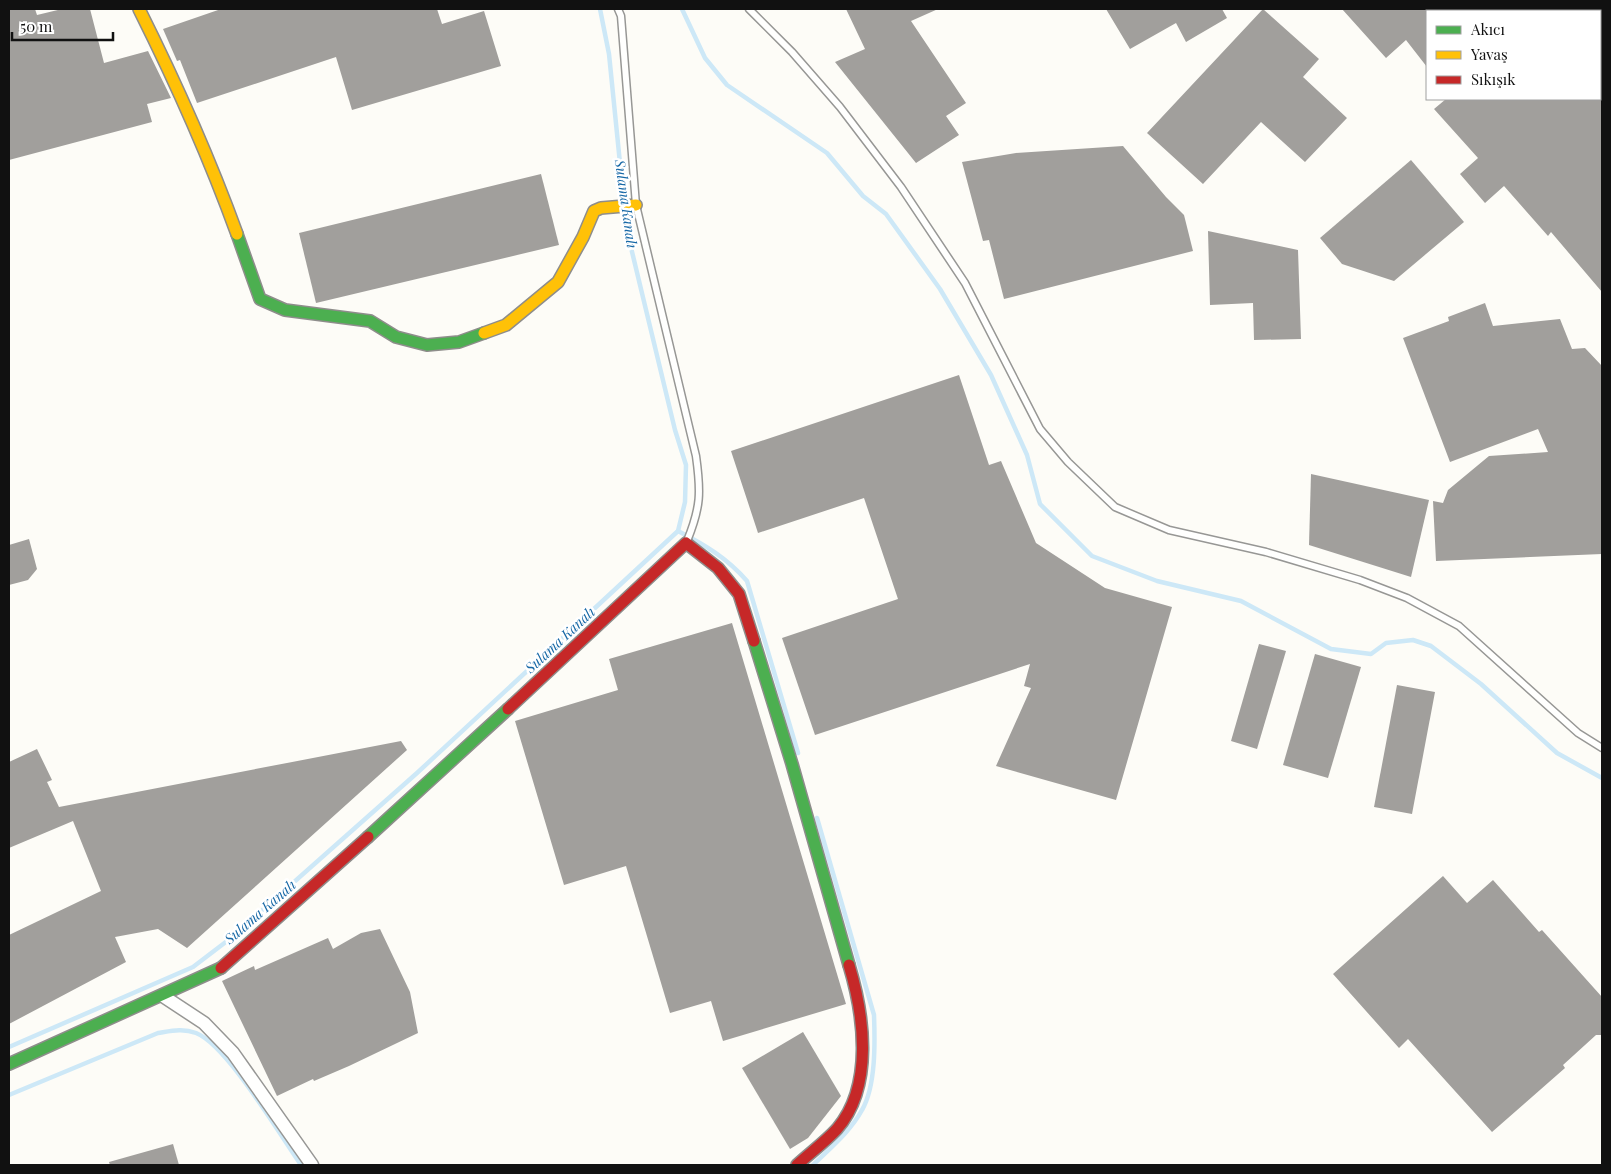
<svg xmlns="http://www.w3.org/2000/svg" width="1611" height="1174" font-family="'Playfair Display',serif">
	<rect width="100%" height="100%" fill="#fdfcf7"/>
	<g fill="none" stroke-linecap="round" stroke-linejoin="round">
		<!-- stream -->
		<g stroke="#cde8f7" stroke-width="4.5">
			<polyline points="600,9 609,54 624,203"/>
			<polyline points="682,9 705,58 727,85 827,153 863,196 886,214 940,289 991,375 1027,455 1040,504 1092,556 1157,581 1241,601 1331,649 1371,654 1386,643 1413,640 1431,646 1481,684 1557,753 1602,778"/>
			<path d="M678,531C705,545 727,558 747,581L798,753"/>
			<polyline points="9,1047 193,967 231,938 417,773 678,531 685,502 686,465 675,430 647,314 627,231 625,211"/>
			<path d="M9,1095L158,1033C171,1031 183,1028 196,1033C227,1045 280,1135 301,1165"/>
			<path d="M813,1165C830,1148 850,1132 862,1110C876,1086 875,1042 874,1015L817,818"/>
		</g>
	</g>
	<!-- building -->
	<g fill="#a19f9c">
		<polygon points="9,9 35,9 37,15 62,9 90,9 104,63 148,51 171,98 147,104 152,122 9,160"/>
		<polygon points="221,9 437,9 442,24 484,11 501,66 352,110 336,57 197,103 180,60 177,61 163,29"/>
		<polygon points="846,9 938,9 911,21 966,103 946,116 959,135 916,163 835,62 865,49"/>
		<polygon points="1106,9 1222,9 1227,18 1186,42 1176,23 1130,49"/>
		<polygon points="1263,9 1319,59 1303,77 1347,118 1305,162 1261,122 1203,184 1147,133"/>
		<polygon points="1342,9 1427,9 1427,67 1406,40 1386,58"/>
		<polygon points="1446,99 1602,99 1602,292 1551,232 1548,236 1504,186 1485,203 1460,174 1478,158 1434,109"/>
		<polygon points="1123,146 1166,197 1184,215 1193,251 1004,299 989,240 983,241 962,162 1016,153"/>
		<polygon points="1411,160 1464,222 1394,281 1342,264 1320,238"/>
		<polygon points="541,174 559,245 316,303 299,233"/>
		<polygon points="1208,231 1298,250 1301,339 1254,340 1253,303 1210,305"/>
		<polygon points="1485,303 1493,326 1560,319 1572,349 1585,348 1602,366 1602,554 1436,561 1433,501 1443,503 1448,490 1489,456 1548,452 1538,429 1450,462 1403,338 1449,321 1448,317"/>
		<polygon points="959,375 989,465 1001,461 1036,543 1105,588 1172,607 1116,800 996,766 1031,688 1024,686 1030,664 815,735 782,638 898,599 864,498 758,533 731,451"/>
		<polygon points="1311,474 1429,500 1411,577 1309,545"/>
		<polygon points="29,539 37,569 28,580 9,585 9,545"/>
		<polygon points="732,623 846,1004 723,1041 711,1001 670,1013 626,866 564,885 515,721 618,690 609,659"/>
		<polygon points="1259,644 1286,651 1257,749 1231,741"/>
		<polygon points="1315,654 1361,667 1328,778 1283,765"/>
		<polygon points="1397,685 1435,692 1412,814 1374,807"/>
		<polygon points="401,741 407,750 187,948 158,929 115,937 126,962 9,1024 9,935 101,891 73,821 9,848 9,762 37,749 52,780 47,782 59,807"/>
		<polygon points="1443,876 1467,903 1493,880 1539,932 1542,930 1602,997 1602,1035 1596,1035 1563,1065 1565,1068 1492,1132 1408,1039 1399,1048 1333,974"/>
		<polygon points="380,929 410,992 418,1033 349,1066 314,1081 313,1079 277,1096 222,981 254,966 255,970 328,938 333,949 361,933"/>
		<polygon points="803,1032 841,1096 808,1138 790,1149 742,1068"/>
		<polygon points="173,1144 179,1165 110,1165 109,1162"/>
	</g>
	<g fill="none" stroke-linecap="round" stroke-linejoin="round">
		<defs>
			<g id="lane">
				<path d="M618,9L621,16L636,205L696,456C701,492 701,507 687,541"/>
				<polyline points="749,9 792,52 840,107 901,187 965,283 1040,429 1068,462 1115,507 1169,530 1266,552 1360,580 1407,598 1459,626 1578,733 1602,748"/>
			</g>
			<polyline id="street" points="163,996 204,1023 233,1053 312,1165"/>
			<g id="fast">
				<polyline points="237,234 260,299 285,310 370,321 396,337 427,345 459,342 484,333"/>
				<polyline points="754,641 792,764 849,965"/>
				<polyline points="368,837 508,709"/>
				<polyline points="9,1064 221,968"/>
			</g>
			<g id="slow">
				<path d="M139,9C176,83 209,157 237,234"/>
				<polyline points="484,333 506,325 558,282 583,237 594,211 601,208 636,205"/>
			</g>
			<g id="jam">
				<polyline points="508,709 686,543 718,568 739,594 754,641"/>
				<polyline points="221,968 368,837"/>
				<path d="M797,1165C810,1153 825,1142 837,1129C874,1086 864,1015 849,965"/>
			</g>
		</defs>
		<!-- lane casing -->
		<use href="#lane" stroke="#979795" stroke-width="9"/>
		<!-- street casing -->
		<use href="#street" stroke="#979795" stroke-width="15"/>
		<!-- fast casing -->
		<use href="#fast" stroke="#8e8d8b" stroke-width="14"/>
		<!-- slow casing -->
		<use href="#slow" stroke="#8e8d8b" stroke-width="14"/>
		<!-- jam casing -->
		<use href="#jam" stroke="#8e8d8b" stroke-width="14"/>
		<!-- lane -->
		<use href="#lane" stroke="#fffffe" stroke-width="6"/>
		<!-- street -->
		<use href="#street" stroke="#fffffe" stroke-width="12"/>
		<!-- fast -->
		<use href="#fast" stroke="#4caf50" stroke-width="11"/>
		<!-- slow -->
		<use href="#slow" stroke="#ffc107" stroke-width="11"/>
		<!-- jam -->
		<use href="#jam" stroke="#c62828" stroke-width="11"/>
	</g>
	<g text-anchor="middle" stroke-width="5" stroke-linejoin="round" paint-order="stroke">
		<!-- water labels -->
		<g font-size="14" font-style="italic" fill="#1768a6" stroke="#fff">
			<text transform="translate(626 204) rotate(82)" y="5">Sulama Kanalı</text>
			<text transform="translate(560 640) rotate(-43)" y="5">Sulama Kanalı</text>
			<text transform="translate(260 912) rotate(-41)" y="5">Sulama Kanalı</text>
		</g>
	</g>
	<!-- border -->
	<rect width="1611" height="1174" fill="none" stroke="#111111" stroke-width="20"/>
	<!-- legend -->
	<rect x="1426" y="10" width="175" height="90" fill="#ffffff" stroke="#a0a0a0"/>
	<rect x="1436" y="26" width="25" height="8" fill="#4caf50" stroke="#a0a0a0"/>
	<text x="1471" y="35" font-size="15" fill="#111111">Akıcı</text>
	<rect x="1436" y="51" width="25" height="8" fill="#ffc107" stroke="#a0a0a0"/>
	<text x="1471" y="60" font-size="15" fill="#111111">Yavaş</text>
	<rect x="1436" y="76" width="25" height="8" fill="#c62828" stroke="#a0a0a0"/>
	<text x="1471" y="85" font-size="15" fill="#111111">Sıkışık</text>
	<!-- scale -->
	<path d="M12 32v8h101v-8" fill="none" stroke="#111111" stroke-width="2.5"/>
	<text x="20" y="32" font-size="15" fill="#111111" stroke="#ffffff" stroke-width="4" paint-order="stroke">50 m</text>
</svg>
